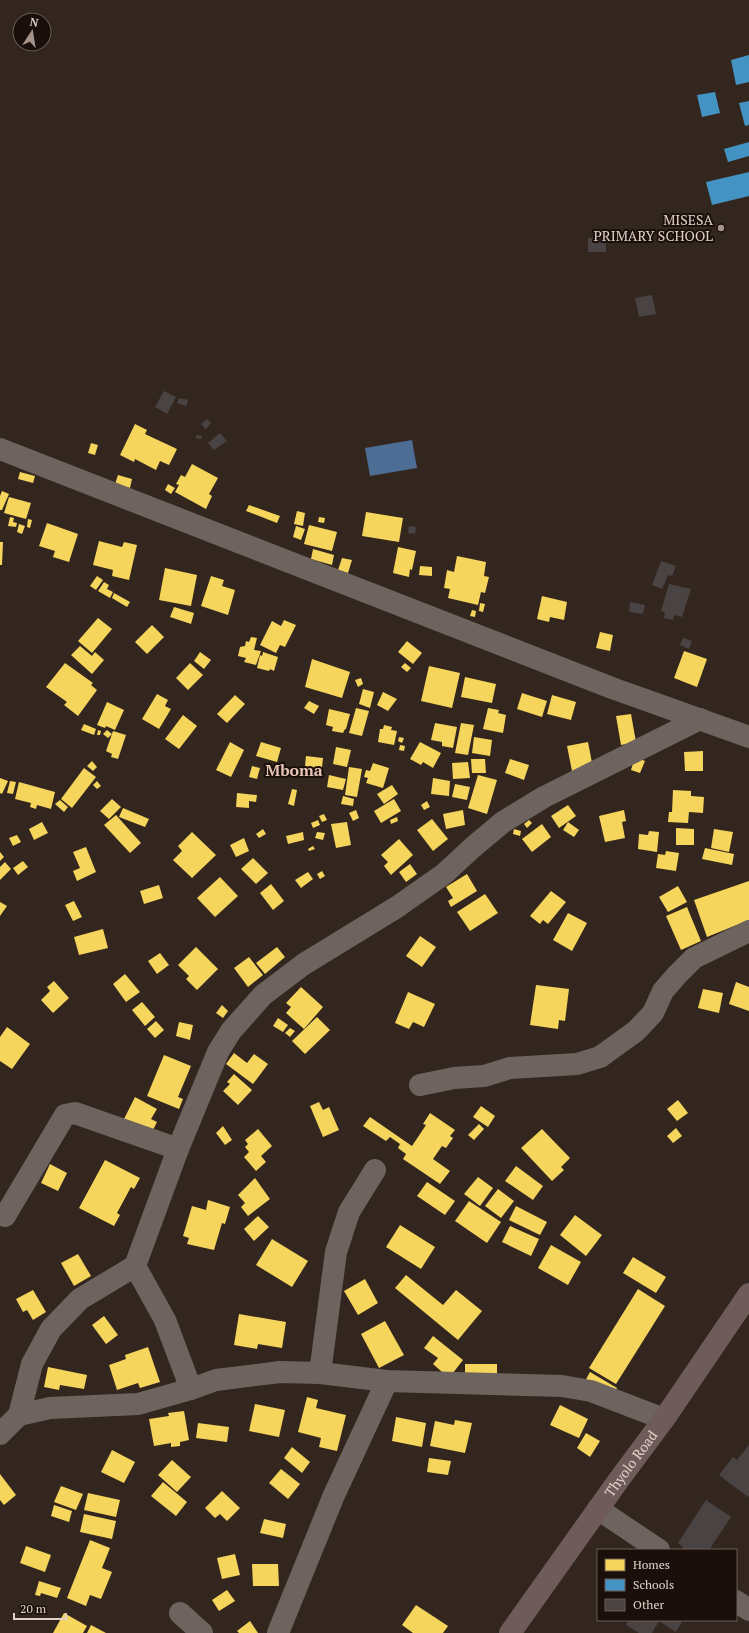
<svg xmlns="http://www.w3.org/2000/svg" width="749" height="1633" font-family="'PT Serif',serif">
	<rect width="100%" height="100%" fill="#33261e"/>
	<!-- water -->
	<polygon fill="#4d6d95" points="412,440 417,468 370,476 365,448"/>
	<!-- homes -->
	<g fill="#f6d55c">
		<polygon points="135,424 147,430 145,434 177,449 169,465 160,461 156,470 135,459 134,462 120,455"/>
		<polygon points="91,443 98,445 95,455 88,453"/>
		<polygon points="192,464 218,478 209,494 212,496 206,509 175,492 179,485 176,484 181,475 185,477"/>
		<polygon points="20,472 35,476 33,483 18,479"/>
		<polygon points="118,475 132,479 130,488 115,484"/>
		<polygon points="168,484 175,488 171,494 165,490"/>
		<polygon points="2,491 9,494 2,510 0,510 0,496"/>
		<polygon points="9,497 31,503 26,519 4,513"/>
		<polygon points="249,505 280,516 277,523 246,511"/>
		<polygon points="297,511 305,513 303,526 294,524"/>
		<polygon points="366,512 403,518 399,542 362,536"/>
		<polygon points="10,517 14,518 13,522 17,523 16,527 8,526"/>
		<polygon points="319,517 325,518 324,523 318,522"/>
		<polygon points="28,519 32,520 30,528 27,527"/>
		<polygon points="47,523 78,534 69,562 53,557 55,551 39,546"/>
		<polygon points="19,524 25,526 22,534 17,532"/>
		<polygon points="309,525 337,532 332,551 304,544"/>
		<polygon points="296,526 305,529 301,540 293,537"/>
		<polygon points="99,541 122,547 124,542 137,545 129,580 112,576 113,570 93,565"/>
		<polygon points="0,542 3,542 2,565 0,565"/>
		<polygon points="398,547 416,551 412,570 410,569 409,577 393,573"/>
		<polygon points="313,549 334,555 332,565 311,559"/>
		<polygon points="457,556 486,562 484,576 489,577 485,593 481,592 478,605 448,598 450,589 444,588 447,570 454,572"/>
		<polygon points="342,558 352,560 348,573 338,570"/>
		<polygon points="420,566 432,567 432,576 419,575"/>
		<polygon points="165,568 197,575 191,606 159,600"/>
		<polygon points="97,576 103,580 96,590 90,586"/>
		<polygon points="211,576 224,580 222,586 235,590 228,615 201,606"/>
		<polygon points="104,582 109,585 107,589 113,592 110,598 98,591"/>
		<polygon points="114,593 130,602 127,607 112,598"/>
		<polygon points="542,596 567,602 564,620 550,617 549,622 537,619"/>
		<polygon points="480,603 485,604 483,612 479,611"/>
		<polygon points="174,607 194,613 191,624 170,617"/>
		<polygon points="472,610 476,611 475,617 470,616"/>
		<polygon points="98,618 112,629 92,653 78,641"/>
		<polygon points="284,620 296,625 285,647 280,645 276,653 260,645 272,621 281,626"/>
		<polygon points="152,625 164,637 147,654 135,642"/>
		<polygon points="600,632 613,635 610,651 596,648"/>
		<polygon points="251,637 257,638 254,650 261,651 256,665 244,662 246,658 238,656 240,647 245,646 246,641 249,642"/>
		<polygon points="407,641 422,653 413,664 398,652"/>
		<polygon points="80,646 92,656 95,652 104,660 92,674 71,655"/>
		<polygon points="684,651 707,659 697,687 674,678"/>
		<polygon points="200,652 211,660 204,669 194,661"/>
		<polygon points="263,652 278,657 274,671 270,669 269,671 257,668 260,655 262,656"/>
		<polygon points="312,659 350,672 342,698 305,687"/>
		<polygon points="65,663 93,683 91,685 97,690 78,716 64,705 67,702 46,687"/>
		<polygon points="190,663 203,675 188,690 176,678"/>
		<polygon points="405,663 411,668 407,672 401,667"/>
		<polygon points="429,666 460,673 452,708 421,701"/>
		<polygon points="465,677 496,684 492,703 461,697"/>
		<polygon points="361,678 363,684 358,687 355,680"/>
		<polygon points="363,689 374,692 370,708 359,704"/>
		<polygon points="383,692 397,699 388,711 377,705"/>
		<polygon points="522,693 547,701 542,717 517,709"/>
		<polygon points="157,694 168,700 165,706 171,709 159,729 142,719"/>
		<polygon points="235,695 245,704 227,723 217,714"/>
		<polygon points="552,695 576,702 571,720 547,714"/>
		<polygon points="309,701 319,706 314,714 304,708"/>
		<polygon points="107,702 124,710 115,730 106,726 105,728 97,725"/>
		<polygon points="356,708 369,711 362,736 349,733"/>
		<polygon points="488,708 499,710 498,713 506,715 503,733 483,729"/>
		<polygon points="329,709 350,714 346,729 345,729 343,733 332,731 333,727 326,725"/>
		<polygon points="631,714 636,742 621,745 616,716"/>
		<polygon points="183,715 197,726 179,749 165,739"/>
		<polygon points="435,723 457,727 453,748 442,746 442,742 431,740"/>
		<polygon points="461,723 474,725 468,755 455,753"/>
		<polygon points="84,724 96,729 94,735 81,730"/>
		<polygon points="384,725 392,727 391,730 397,731 394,745 378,742 380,729 383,729"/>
		<polygon points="98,730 101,731 100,735 97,735"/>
		<polygon points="107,730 112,734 108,738 103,734"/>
		<polygon points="113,731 126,735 118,759 111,757 112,754 106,751"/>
		<polygon points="399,737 404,738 402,743 398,741"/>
		<polygon points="474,737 492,740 490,756 472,753"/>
		<polygon points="230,742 244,750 231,777 216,770"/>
		<polygon points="261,742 281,748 277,762 256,756"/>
		<polygon points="420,742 441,753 433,768 423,762 421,765 410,759"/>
		<polygon points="588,742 593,768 573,776 567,746"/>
		<polygon points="400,745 405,746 404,751 399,750"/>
		<polygon points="336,747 351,750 347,767 333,764"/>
		<polygon points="703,751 703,771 685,771 684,752"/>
		<polygon points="306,756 323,758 321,777 304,776"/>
		<polygon points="635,757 645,761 640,773 631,770"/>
		<polygon points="471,759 485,759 486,773 472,773"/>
		<polygon points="510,759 529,765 524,780 505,773"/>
		<polygon points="92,761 97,767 93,771 87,766"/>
		<polygon points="468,762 470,778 453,779 452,763"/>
		<polygon points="373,763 389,768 383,788 366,783 368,778 364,777 366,770 370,771"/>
		<polygon points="252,766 260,768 257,779 249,777"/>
		<polygon points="349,767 362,769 357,797 345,795"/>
		<polygon points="84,768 96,777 72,808 61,799"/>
		<polygon points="329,775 346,779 343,790 327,787"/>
		<polygon points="478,775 497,780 487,814 468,808"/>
		<polygon points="0,778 8,781 2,794 0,793"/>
		<polygon points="433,778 450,781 449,796 431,794"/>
		<polygon points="10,781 16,782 13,794 7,793"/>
		<polygon points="97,781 101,786 97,789 93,785"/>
		<polygon points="19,782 55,792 51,809 37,805 36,809 30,807 31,803 15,799"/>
		<polygon points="455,784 470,787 467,800 452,797"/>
		<polygon points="392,785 398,794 384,804 377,794"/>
		<polygon points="292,789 297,790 294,806 288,804"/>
		<polygon points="673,790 691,791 691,796 704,797 703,813 689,812 688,823 668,822 669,812 672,812"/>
		<polygon points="237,793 257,795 256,802 249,801 249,808 236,807"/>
		<polygon points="343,796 354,799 353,806 341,804"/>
		<polygon points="112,799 121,807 109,819 100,811"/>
		<polygon points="394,799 401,811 381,823 374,811"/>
		<polygon points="60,800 68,807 64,812 55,804"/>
		<polygon points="427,801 430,807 424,810 421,805"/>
		<polygon points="568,805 576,816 559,828 551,816"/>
		<polygon points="123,808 149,819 145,827 119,817"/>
		<polygon points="356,810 359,818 353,821 349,813"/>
		<polygon points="463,810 465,825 446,829 443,814"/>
		<polygon points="624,810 626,821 622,822 625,838 605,842 599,816"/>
		<polygon points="324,814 327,820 322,822 319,816"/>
		<polygon points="116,815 141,843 130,853 104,825"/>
		<polygon points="397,817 398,821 391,824 390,820"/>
		<polygon points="432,819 448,839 433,851 417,830"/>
		<polygon points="318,820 320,825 313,828 311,823"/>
		<polygon points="529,820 532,823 527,828 524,824"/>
		<polygon points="42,822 48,833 34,840 29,829"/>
		<polygon points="347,822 351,845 336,848 331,824"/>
		<polygon points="568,822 579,830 574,837 563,830"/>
		<polygon points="542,824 551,837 532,852 522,839"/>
		<polygon points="676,828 694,829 694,845 676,845"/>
		<polygon points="263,829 266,834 259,838 256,834"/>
		<polygon points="514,829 521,831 520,836 513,834"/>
		<polygon points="714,829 733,832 729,852 711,848"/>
		<polygon points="649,831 659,832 657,852 638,849 639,834 648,835"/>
		<polygon points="192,832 216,855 192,878 173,860 182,851 178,846"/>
		<polygon points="303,832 304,840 288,844 286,836"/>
		<polygon points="317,832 325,833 323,840 315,838"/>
		<polygon points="17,835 21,842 13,846 9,838"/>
		<polygon points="244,838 249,851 236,857 230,845"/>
		<polygon points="399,839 413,855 391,875 384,866 388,862 381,855"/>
		<polygon points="313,846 315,849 309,851 308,849"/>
		<polygon points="86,847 96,872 77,881 73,871 80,868 73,852"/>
		<polygon points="705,848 734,854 732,865 702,859"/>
		<polygon points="666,851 679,853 676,871 656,868 658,854 665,855"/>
		<polygon points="0,852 4,857 0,861"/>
		<polygon points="253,858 268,873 256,884 241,869"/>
		<polygon points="23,861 28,867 18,875 13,868"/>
		<polygon points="5,862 11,869 0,880 0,867"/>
		<polygon points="410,864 417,874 406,882 399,872"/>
		<polygon points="322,871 325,876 320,879 317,874"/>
		<polygon points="308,872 313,879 301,888 295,880"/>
		<polygon points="467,874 477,891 451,907 448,901 453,898 446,887"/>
		<polygon points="220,877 238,896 215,917 197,898"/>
		<polygon points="749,881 749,920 707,937 694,900"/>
		<polygon points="271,884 284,901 273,910 260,893"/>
		<polygon points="159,885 163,898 144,904 140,891"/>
		<polygon points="678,886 687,902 668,912 659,897"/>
		<polygon points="551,891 566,902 548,924 543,920 540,924 530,916"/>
		<polygon points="485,894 498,913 470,931 457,912"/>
		<polygon points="74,901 82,917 73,921 65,905"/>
		<polygon points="0,902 7,906 0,916"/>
		<polygon points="687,907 701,941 681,950 666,916"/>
		<polygon points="568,913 587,923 572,951 553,940"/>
		<polygon points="103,929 108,948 79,955 74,937"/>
		<polygon points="420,936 436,947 422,967 406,956"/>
		<polygon points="196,947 218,969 197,990 186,979 189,976 178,965"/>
		<polygon points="277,947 285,957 265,974 256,963"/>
		<polygon points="160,953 169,965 157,974 148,961"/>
		<polygon points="249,957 263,975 248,987 234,968"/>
		<polygon points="125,974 140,992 126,1002 113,984"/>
		<polygon points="54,981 69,998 53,1013 41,1000 50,991 47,987"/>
		<polygon points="736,982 749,987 749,1011 729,1004"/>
		<polygon points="536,985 569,989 565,1021 559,1020 558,1029 530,1025"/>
		<polygon points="301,987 323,1007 304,1029 286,1013 291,1007 286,1003"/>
		<polygon points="703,989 723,993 719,1013 698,1008"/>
		<polygon points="408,992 435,1004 424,1027 413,1022 409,1029 395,1023"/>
		<polygon points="142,1002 155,1017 145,1026 132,1010"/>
		<polygon points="222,1005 228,1011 223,1018 216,1013"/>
		<polygon points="317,1017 330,1030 305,1054 292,1041"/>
		<polygon points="278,1018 288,1025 283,1032 273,1026"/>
		<polygon points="156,1021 164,1030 155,1038 147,1029"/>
		<polygon points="179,1022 193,1025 190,1040 176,1036"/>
		<polygon points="7,1027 30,1044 12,1069 0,1061 0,1037"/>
		<polygon points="290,1028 295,1031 290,1037 285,1033"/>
		<polygon points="234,1053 247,1063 254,1054 268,1064 253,1084 226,1064"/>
		<polygon points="164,1055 191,1066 178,1097 183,1099 179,1109 147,1096"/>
		<polygon points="234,1074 252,1090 238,1105 223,1091 230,1084 227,1082"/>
		<polygon points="135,1097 157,1109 151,1119 157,1122 149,1138 122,1123"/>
		<polygon points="678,1100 688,1113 677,1121 667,1109"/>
		<polygon points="319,1102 323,1110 329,1107 339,1130 323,1137 310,1106"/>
		<polygon points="481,1106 495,1116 488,1127 473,1117"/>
		<polygon points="430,1113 455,1130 450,1136 453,1138 446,1148 442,1146 433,1159 450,1171 440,1184 403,1159 406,1154 398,1148 400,1144 390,1137 386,1141 363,1126 370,1117 412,1146 426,1125 423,1124"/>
		<polygon points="479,1124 484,1129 474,1140 468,1135"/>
		<polygon points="223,1126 232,1140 225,1145 216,1133"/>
		<polygon points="676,1128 682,1136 673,1143 667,1136"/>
		<polygon points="258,1129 272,1146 261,1156 266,1162 256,1171 244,1157 249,1152 245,1147 248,1144 245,1140"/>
		<polygon points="542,1129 570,1158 561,1167 564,1170 552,1181 521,1148"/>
		<polygon points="105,1160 140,1178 134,1189 131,1187 117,1213 120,1215 114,1226 79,1208"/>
		<polygon points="50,1164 67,1173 58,1191 41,1183"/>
		<polygon points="516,1166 543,1186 533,1200 505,1181"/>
		<polygon points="478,1177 493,1188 480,1206 464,1194"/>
		<polygon points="255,1178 270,1199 248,1216 241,1207 245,1203 238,1195"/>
		<polygon points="427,1182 455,1201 445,1215 417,1196"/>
		<polygon points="498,1189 514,1201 501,1218 485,1206"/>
		<polygon points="208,1200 230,1207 225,1224 222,1223 214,1250 187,1244 189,1238 183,1236 192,1206 206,1210"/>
		<polygon points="469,1201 501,1222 487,1243 455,1221"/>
		<polygon points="516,1206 547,1222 540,1235 509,1220"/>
		<polygon points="575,1215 602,1235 586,1256 560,1235"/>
		<polygon points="258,1216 269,1227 254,1241 244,1229"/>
		<polygon points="400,1225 435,1247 421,1269 386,1247"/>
		<polygon points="510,1226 539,1239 531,1256 502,1242"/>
		<polygon points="272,1239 308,1261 292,1287 256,1265"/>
		<polygon points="551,1245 581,1262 568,1285 538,1268"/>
		<polygon points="78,1254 91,1276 74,1286 61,1263"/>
		<polygon points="633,1257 666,1277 656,1293 623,1273"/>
		<polygon points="406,1275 443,1305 456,1290 482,1311 458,1340 395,1288"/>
		<polygon points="365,1279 378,1303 358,1315 344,1291"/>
		<polygon points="638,1289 665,1306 616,1384 589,1368"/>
		<polygon points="33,1290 46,1312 33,1320 27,1310 23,1312 16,1299"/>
		<polygon points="239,1314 286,1322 282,1348 258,1344 257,1349 234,1345"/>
		<polygon points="104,1316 118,1335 106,1344 92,1325"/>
		<polygon points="385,1321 404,1355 379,1368 361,1334"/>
		<polygon points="433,1336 463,1360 449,1378 433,1364 438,1358 424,1348"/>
		<polygon points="148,1347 160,1382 140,1388 138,1383 117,1390 109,1365 126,1359 125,1355"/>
		<rect x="465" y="1364" width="32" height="15"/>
		<polygon points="48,1367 87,1375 84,1389 60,1385 59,1390 44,1387"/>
		<polygon points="590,1372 617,1388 612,1397 585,1381"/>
		<polygon points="307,1397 318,1400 316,1408 346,1415 337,1451 319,1447 321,1438 298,1432"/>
		<polygon points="255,1404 285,1410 279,1437 249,1431"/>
		<polygon points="560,1405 588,1419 579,1438 550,1425"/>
		<polygon points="184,1411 189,1440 180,1442 180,1446 171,1447 171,1443 154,1446 149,1419 169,1416 168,1413"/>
		<polygon points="396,1417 426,1423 422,1447 392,1441"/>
		<polygon points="455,1420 472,1423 465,1453 430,1446 435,1421 454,1425"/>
		<polygon points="198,1423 229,1427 227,1442 196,1438"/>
		<polygon points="586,1433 600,1441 590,1457 577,1448"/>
		<polygon points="292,1447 310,1462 302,1473 284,1458"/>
		<polygon points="112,1450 135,1462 124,1483 101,1472"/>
		<polygon points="429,1458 451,1461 448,1475 427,1472"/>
		<polygon points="172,1460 191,1477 177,1492 158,1475"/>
		<polygon points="281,1469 300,1484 288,1499 269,1483"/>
		<polygon points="0,1474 16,1495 4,1505 0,1500"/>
		<polygon points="163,1482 187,1502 176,1516 151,1496"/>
		<polygon points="61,1486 83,1494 76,1510 54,1502"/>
		<polygon points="222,1491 240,1508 227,1521 220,1514 215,1518 205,1508"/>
		<polygon points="88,1493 120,1500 116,1517 84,1510"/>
		<polygon points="54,1505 72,1511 69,1522 51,1516"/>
		<polygon points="84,1514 116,1521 112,1539 80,1532"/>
		<polygon points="264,1519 286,1524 283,1538 260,1533"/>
		<polygon points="90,1540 110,1548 102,1568 112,1572 101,1599 90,1595 86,1606 67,1598"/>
		<polygon points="26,1546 51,1555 45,1572 20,1563"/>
		<polygon points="235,1554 240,1575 222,1579 217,1558"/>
		<polygon points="252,1564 278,1564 279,1586 253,1586"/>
		<polygon points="39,1581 61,1588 57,1598 41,1593 40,1596 35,1595"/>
		<polygon points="227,1590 235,1601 219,1611 212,1600"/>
		<polygon points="416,1605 448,1626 443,1633 413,1633 402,1625"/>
		<polygon points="64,1613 87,1626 83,1633 53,1633"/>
		<polygon points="250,1621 258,1633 239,1633 237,1631"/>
		<polygon points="91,1625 106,1633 87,1633"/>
	</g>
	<!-- schools -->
	<g fill="#4393c3">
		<polygon points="749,55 749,82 736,85 731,60"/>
		<polygon points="715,92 720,113 702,117 697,95"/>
		<polygon points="749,101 749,125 745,126 739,103"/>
		<polygon points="749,142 749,156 728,162 724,149"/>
		<polygon points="749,172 749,196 712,205 706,182"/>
	</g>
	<!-- building -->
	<g fill="#4a4344">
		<polygon points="588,238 606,239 606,252 588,252"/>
		<polygon points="652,295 656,314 639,317 635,298"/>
		<polygon points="164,391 176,397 167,414 155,407"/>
		<polygon points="179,398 188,400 186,406 177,403"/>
		<polygon points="207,419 211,423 206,429 201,424"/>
		<polygon points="220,433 227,441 214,450 208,443"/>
		<polygon points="196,435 202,436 201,439 196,438"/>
		<polygon points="409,526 416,527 415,534 408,533"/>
		<polygon points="661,561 676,566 672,576 668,575 662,589 652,585"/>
		<polygon points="669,584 691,589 682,617 674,615 673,620 664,618 665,612 661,611"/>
		<polygon points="630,602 645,605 643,614 629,612"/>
		<polygon points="683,638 692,641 689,649 680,645"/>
		<polygon points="749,1445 749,1495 748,1497 719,1475 733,1457 737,1460"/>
		<polygon points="706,1500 731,1517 709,1550 681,1550 683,1547 678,1543"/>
		<polygon points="629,1620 683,1620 676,1632 659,1621 652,1633 639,1633 626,1625"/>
	</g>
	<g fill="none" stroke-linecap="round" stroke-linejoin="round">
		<!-- minor -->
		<g stroke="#6e645f" stroke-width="22">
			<polyline points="0,449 612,688 749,737"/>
			<polyline points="420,1085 454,1078 484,1076 510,1068 577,1064 600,1057 636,1031 653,1013 663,991 677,975 694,958 749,931"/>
			<polyline points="5,1216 65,1115 75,1113 178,1149"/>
			<polyline points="135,1266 165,1320 191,1389"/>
			<polyline points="320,1373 336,1252 349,1212 375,1170"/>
			<polyline points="19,1415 32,1364 51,1329 80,1299 135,1266 178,1149 218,1052 231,1031 263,995 304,964 397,907 444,874 472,848 503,822 544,797 700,719"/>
			<polyline points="0,1434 19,1415 50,1408 138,1404 191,1389 216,1380 280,1372 320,1373 387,1381 562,1386 591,1391 664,1419"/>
			<polyline points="598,1509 659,1550"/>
			<polyline points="736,1601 749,1610"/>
			<polyline points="180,1613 202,1633"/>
			<polyline points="278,1633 334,1495 387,1381"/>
		</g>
		<!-- highway -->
		<path stroke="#6f5c5a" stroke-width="22" id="s1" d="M510,1633L618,1481L664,1419L749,1294"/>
	</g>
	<!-- markers -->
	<circle fill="#a4948c" stroke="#1a0f0a" stroke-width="1.5" cx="721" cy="228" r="4"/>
	<g text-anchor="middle" stroke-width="4" stroke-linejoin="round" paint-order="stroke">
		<!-- poi labels -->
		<g font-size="14" fill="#e1d0c8" stroke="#1a0f0a" text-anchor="end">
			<text x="713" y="225">MISESA<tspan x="713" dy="16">PRIMARY SCHOOL</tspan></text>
		</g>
		<!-- street labels -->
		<g font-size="14" fill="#e1d0c8" stroke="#1a0f0a">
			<text dy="5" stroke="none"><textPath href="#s1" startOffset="208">Thyolo Road</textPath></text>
		</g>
		<!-- quarter labels -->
		<g font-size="16" font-weight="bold" fill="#e7c6b7" stroke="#1a0f0a">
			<text x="294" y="776">Mboma</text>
		</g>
	</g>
	<!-- legend -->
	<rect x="597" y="1549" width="140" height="72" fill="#1a0f0a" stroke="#6a5c56"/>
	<rect x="605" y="1559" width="20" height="12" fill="#f6d55c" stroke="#6a5c56"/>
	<text x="633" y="1569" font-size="12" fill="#e1d0c8">Homes</text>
	<rect x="605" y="1579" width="20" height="12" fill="#4393c3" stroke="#6a5c56"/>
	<text x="633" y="1589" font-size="12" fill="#e1d0c8">Schools</text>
	<rect x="605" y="1599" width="20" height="12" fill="#4a4344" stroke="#6a5c56"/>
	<text x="633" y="1609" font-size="12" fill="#e1d0c8">Other</text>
	<!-- north arrow -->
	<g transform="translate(32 32) rotate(12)"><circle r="19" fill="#1a0f0a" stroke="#6a5c56"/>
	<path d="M0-3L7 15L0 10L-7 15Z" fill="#a4948c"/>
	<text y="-6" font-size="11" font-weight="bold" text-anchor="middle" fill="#e1d0c8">N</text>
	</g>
	<!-- scale -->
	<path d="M14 1613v6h52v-6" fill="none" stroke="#e1d0c8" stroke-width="2"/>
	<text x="20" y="1613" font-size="12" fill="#e1d0c8" stroke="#1a0f0a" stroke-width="3" paint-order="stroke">20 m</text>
</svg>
